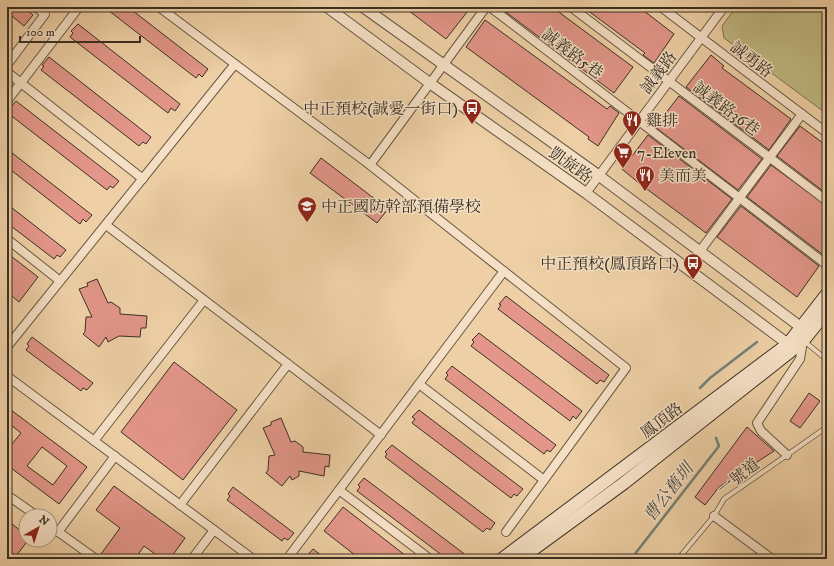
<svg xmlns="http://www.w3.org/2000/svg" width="834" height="566" font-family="'IM FELL DW Pica','Noto Serif TC',serif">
	<rect width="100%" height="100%" fill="#efd0a6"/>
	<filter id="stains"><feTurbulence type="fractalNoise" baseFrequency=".005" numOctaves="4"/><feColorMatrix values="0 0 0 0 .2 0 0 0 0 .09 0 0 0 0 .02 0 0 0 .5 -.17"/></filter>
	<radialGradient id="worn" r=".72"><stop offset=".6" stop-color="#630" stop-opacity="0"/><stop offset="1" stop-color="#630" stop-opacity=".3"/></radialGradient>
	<!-- green -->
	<polygon fill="#c0b982" stroke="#7c7453" points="736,7 827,7 827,114 724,38 722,26"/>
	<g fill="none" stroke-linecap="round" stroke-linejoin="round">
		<!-- stream -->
		<g stroke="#748077" stroke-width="2.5">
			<polyline points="700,388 710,378 757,342"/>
			<polyline points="631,559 719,446 716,438"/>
		</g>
	</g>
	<!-- building -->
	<g fill="#e39689" stroke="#393024" fill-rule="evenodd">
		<polygon points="7,7 23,7 33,15 24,26 7,12"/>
		<polygon points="104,7 128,7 208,69 202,77 199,74 196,78"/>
		<polygon points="404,7 471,7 446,39"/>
		<polygon points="499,7 552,7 633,67 614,93"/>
		<polygon points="583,7 639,7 674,34 654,63 643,55 645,53"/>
		<polygon points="485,20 607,109 610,106 619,113 598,146 588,139 589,137 466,47"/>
		<polygon points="78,24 180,104 175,111 171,108 168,113 70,37 73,33 71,31"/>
		<polygon points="711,55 724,66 722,68 791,119 769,150 686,87"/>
		<polygon points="49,57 151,137 146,144 143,142 139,146 41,70 44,66 42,65"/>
		<polygon points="679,96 762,159 738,190 655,127"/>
		<polygon points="16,101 119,181 113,188 110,186 107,190 9,114 12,110 10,108"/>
		<polygon points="800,126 827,146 827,194 777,156"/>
		<polygon points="648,135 732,199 706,233 640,184 622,169"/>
		<polygon points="7,149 92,215 86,222 83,219 80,224 7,167"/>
		<polygon points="321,158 388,209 377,223 310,173"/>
		<polygon points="771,165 827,206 826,257 747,197"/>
		<polygon points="7,204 66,250 60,257 57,255 54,259 7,223"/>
		<polygon points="741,206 819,266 797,297 717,237"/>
		<polygon points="7,253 38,277 19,302 7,292"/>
		<polygon points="97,279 108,303 111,302 120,308 120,314 147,316 146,328 141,328 140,337 119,336 108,342 106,337 99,347 83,334 85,332 86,317 92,317 79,289 88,286 87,283"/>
		<polygon points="506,296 609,375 604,382 600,380 597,384 498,309 501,305 499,304"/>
		<polygon points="479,333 582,411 576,419 573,416 570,421 471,346 474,342 472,340"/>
		<polygon points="32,337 93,383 87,390 83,388 81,391 26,350 29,346 27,344"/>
		<polygon points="174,362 237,410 183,480 121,432"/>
		<polygon points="452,366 556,445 550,452 547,450 544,454 445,379 448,375 446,373"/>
		<polygon points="809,393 820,401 800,428 790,421"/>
		<path d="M7,407L87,467L59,504L7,465V450L21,433L7,422ZM42,447L67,466L53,485L27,466Z"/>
		<polygon points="419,410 523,489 517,496 514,494 511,498 412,423 415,419 412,417"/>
		<polygon points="281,418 291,442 295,441 303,447 303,452 330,455 329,467 325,466 324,476 299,471 299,476 292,480 290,476 282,486 266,473 268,470 269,456 275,455 263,428 271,425 271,422"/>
		<polygon points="747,427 774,451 719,487 705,505 695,497"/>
		<polygon points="392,445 495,523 490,530 487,528 483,532 385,457 387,454 385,452"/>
		<polygon points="364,478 471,559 447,559 357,491 360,487 358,485"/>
		<polygon points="114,486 185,538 170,559 162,559 144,546 135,559 109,559 101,554 120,528 96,510"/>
		<polygon points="233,487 294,533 288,540 284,538 282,541 227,500 230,496 228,494"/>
		<polygon points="343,507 410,559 360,559 324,531"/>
		<polygon points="7,520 26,535 26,543 16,556 7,549"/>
		<polygon points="313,549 326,559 304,559"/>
	</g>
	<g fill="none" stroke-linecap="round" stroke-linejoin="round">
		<defs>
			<g id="service">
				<polyline points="804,341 827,360"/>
				<polyline points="678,559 714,516 724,499 827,427"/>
			</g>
			<g id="minor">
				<polyline points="159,7 370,165 626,368 506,532"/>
				<polyline points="490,7 827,265"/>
				<polyline points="571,7 827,201"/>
				<polyline points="661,7 827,133"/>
				<polyline points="7,65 45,14 35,7"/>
				<polyline points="7,72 143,179"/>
				<polyline points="7,101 79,7"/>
				<polyline points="370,165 486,7"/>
				<polyline points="586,193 724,7"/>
				<polyline points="106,225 381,435"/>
				<polyline points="7,239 60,281"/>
				<polyline points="700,251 802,114"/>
				<polyline points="7,347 235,64"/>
				<polyline points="7,376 253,559"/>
				<polyline points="419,384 544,480"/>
				<polyline points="94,441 204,300"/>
				<polyline points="787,455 761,431 757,423 800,359 803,341"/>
				<polyline points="339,490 430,559"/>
				<polyline points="7,495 37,516"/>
				<polyline points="180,505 288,364"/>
				<polyline points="714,516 772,559"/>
				<polyline points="50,526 96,559"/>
				<polyline points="58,532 115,456"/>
				<polyline points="192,559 214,530"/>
				<polyline points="287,559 504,271"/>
			</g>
			<g id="tertiary">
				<polyline points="327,7 431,84 586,193 788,344 792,350"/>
				<polyline points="363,7 598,175 806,331"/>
			</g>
			<g id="secondary">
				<polyline points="502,559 788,344 827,294"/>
				<polyline points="520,559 624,483 792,350 803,341 827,311"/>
			</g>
		</defs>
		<!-- service casing -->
		<use href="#service" stroke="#665844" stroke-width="5.5"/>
		<!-- minor casing -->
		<use href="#minor" stroke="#665844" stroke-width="10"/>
		<!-- tertiary casing -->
		<use href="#tertiary" stroke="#665844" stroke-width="12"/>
		<!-- secondary casing -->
		<use href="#secondary" stroke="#393024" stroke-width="14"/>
		<!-- service -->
		<use href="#service" stroke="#f5e0c5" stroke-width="4"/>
		<!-- minor -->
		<use href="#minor" stroke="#f5e0c5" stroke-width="8"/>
		<!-- tertiary -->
		<use href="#tertiary" stroke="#f5e0c5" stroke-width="10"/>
		<!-- secondary -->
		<use href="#secondary" stroke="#f5e0c5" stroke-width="12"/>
	</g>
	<!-- icons -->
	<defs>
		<symbol id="bus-pin" viewBox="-11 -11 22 30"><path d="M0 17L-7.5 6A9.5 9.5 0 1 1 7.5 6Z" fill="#8f2418" stroke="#f5e0c5"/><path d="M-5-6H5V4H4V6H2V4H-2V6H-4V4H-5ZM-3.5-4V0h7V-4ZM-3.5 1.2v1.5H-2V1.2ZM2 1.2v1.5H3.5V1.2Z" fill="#fff"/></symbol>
		<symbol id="restaurant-pin" viewBox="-11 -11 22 30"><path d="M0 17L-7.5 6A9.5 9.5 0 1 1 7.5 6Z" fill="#8f2418" stroke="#f5e0c5"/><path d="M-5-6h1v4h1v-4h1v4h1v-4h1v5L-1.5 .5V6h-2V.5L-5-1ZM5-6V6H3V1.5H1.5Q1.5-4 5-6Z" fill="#fff"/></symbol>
		<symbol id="supermarket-pin" viewBox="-11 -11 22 30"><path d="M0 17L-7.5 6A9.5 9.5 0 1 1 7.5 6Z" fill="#8f2418" stroke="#f5e0c5"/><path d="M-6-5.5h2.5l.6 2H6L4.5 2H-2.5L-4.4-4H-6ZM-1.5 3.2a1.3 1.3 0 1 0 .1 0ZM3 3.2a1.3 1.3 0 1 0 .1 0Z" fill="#fff"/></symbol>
		<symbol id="school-pin" viewBox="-11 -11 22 30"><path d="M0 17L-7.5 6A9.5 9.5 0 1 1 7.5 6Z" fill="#8f2418" stroke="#f5e0c5"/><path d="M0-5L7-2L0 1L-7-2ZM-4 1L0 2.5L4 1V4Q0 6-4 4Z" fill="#fff"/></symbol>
	</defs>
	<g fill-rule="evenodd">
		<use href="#bus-pin" x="461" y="97" width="22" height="30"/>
		<use href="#restaurant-pin" x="621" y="109" width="22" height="30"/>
		<use href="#supermarket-pin" x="612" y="141" width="22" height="30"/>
		<use href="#restaurant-pin" x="634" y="164" width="22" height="30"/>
		<use href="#school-pin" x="296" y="195" width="22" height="30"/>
		<use href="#bus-pin" x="682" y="252" width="22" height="30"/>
	</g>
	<g text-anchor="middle" stroke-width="3" stroke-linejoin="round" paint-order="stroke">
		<!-- street labels -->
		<g font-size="16" fill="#393024" stroke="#f5e0c5">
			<text transform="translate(573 53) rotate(37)" y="6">誠義路5巷</text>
			<text transform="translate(752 59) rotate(37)" y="6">誠勇路</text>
			<text transform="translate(658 72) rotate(-53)" y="6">誠義路</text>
			<text transform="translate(727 108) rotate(37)" y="6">誠義路36巷</text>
			<text transform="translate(571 164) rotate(35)" y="6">凱旋路</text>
			<text transform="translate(661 420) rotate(-37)" y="6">鳳頂路</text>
			<text transform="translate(738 476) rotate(-38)" y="6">一號道</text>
		</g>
		<!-- poi labels -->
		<g font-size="16" fill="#393024" stroke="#f5e0c5" text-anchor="start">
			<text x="458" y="114" text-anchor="end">中正預校(誠愛一街口)</text>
			<text x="646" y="126">雞排</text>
			<text x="637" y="158">7-Eleven</text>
			<text x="659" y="181">美而美</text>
			<text x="321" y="212">中正國防幹部預備學校</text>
			<text x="679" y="269" text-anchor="end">中正預校(鳳頂路口)</text>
		</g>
		<!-- water labels -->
		<g font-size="17" font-style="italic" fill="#4d4b40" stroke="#f5e0c5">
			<text transform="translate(668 492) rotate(-52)" y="6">曹公舊圳</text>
		</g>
	</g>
	<!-- margin -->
	<rect width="834" height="566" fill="none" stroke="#efd0a6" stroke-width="24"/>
	<rect x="8" y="8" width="818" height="550" fill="none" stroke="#393024" stroke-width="2"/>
	<rect x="12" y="12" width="810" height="542" fill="none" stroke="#393024"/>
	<!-- north arrow -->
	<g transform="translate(38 528) rotate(39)"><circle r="19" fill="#f5e0c5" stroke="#aa9a85"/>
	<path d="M0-3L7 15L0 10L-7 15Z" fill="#8f2418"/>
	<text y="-6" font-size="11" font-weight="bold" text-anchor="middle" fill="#393024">N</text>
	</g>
	<!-- scale -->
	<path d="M20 36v6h120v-6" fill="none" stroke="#393024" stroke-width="2"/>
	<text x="26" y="36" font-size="12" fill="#393024" stroke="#f5e0c5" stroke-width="3" paint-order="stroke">100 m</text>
	<rect width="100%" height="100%" filter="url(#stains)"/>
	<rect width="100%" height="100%" fill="url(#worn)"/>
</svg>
